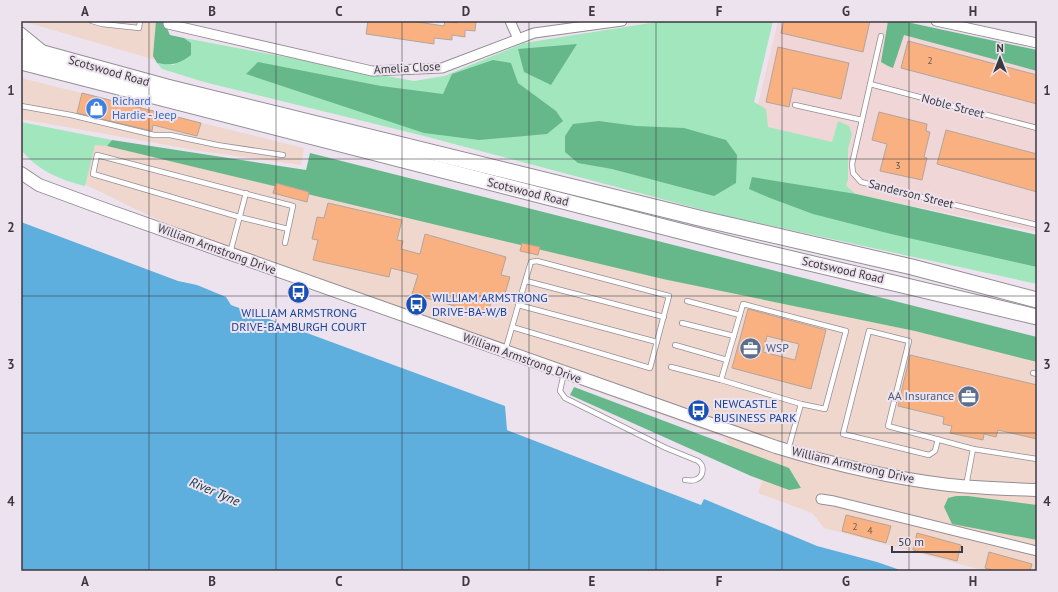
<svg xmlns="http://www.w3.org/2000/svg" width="1058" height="592" font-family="'PT Sans',sans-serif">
	<rect width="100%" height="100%" fill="#ede3ef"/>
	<!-- commercial -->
	<g fill="#efd7cd">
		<polygon points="22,21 170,21 162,62"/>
		<polygon points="21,78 304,148 301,165 200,151 21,119"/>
		<polygon points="95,141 1037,357 1037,571 985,571 824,528 812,513 758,493 762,482 723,437 265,272 80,182"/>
	</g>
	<!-- industrial -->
	<polygon fill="#f0d6d7" points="778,21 887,21 1037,56 1037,232 856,194 749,142"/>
	<!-- green -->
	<g fill="#a2e6be">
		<polygon points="663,21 773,21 754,102 766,109 768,127 832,142 838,121 849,126 852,134 848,149 848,179 846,186 856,194 1037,235 1037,284 722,215 420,135 204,82 162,69 157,63 174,65 191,43 184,38 414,81 444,76 524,43"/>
		<path d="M21,122L112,140L107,146L95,145L85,186C58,179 39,171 21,150Z"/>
	</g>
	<!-- forest -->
	<g fill="#66b88b">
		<path d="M156,21H167L165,24L170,35L184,38L191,43V55C179,64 172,66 157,63L153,56Z"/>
		<polygon points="888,21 902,21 1037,50 1037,71 904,35 893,68 888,66 881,62"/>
		<polygon points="577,44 551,85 524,72 518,49"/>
		<polygon points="493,60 511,63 518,83 556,111 563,121 547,134 479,140 424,133 246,74 258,62 381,86 443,94 452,74"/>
		<polygon points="599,121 636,126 684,128 726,140 737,155 736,183 714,196 612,169 578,163 565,152 565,136 573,124"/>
		<polygon points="112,140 306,170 310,153 1037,337 1037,362 915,331 663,279 107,146"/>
		<polygon points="752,177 856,194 1037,235 1037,267 891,234 813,214 770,198 749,189"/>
		<polygon points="574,387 789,468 801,488 789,490 751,476 570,395"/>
		<polygon points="956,496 968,496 1037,505 1037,540 952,524 944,507 948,498"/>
	</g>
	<!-- water -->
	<polygon fill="#5eaede" points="21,222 178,281 197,285 226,297 231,305 505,406 507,430 701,505 704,499 817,546 877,562 903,571 21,571"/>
	<!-- building -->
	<g fill="#f9b182" stroke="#b2a59d" fill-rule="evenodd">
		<polygon points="368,21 411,21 444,26 445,21 457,23 457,21 476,21 475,31 465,30 465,37 452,35 452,40 434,38 434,44 366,34"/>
		<polygon points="784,21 870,21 863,52 781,33"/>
		<polygon points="908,41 1037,75 1037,104 901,68"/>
		<polygon points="778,47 849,63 841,99 793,88 789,107 766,102"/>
		<polygon points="82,93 201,123 197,136 153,125 152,131 77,113"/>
		<polygon points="879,112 927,124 926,131 930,132 924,157 927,158 922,180 880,171 887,144 872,140"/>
		<polygon points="946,130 1037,154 1037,192 937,164"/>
		<polygon points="276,183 309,192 307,202 273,193"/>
		<polygon points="328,203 402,220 397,240 403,241 401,249 420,254 425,234 506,257 501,275 510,277 503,300 493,297 487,315 412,294 418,275 391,268 389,277 313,260 318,240 312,239 317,217 324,218"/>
		<polygon points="522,243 540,247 538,255 520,251"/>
		<path d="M748,309L826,330L811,389L732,368ZM767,336L799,344L795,360L763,352Z"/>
		<polygon points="910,355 1037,385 1037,439 998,430 996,437 984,434 983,440 950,433 952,426 943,424 944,417 898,406"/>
		<polygon points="846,515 891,526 886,543 842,531"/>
		<polygon points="917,533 961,545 957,561 913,550"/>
		<polygon points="989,552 1032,564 1030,571 995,571 985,568"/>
	</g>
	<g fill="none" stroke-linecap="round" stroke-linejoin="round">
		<defs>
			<g id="service">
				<polyline points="92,21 102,24 139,28 140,21"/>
				<polyline points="881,36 852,164 853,173 861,182 1037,225"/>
				<polyline points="870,84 1037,128"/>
				<polyline points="795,105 862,120"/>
				<polyline points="21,106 71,115 154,135 170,135 217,145 283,155"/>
				<polyline points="285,243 293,206 97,155 93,174 239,217 288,229"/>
				<polyline points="230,253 246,193"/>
				<polyline points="526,281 664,317"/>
				<polyline points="687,301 740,315"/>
				<polygon points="743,304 846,331 825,409 801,404 721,380"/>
				<polyline points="518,305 657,342"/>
				<polyline points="682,323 734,336"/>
				<polyline points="675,345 727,360"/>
				<path d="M505,351C514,321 522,291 531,262L537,261L669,296L650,368L512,327"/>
				<polyline points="671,367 721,380"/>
				<path d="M564,373L560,391L565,398L666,448L698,461C705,466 704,477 695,480C692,481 688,480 685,480"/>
				<polyline points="1033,373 1037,374"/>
				<polyline points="938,439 935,451 929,455 843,434 869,331 909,341 888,426 973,449 1037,459"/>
				<polyline points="788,450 801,404"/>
				<polyline points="966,486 973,449"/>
			</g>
			<g id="minor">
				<polyline points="510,21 518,39"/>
				<polyline points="936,21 1037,43"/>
				<polyline points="168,24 372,71 442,68 534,33 622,21"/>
				<polyline points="21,32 43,50"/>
				<polyline points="821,499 834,501 1037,551"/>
			</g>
			<path id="tertiary" d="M21,173L39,185L107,210L776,447C832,464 890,478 949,485C978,488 1008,489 1037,490"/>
			<g id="primary">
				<polyline points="21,47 167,87 703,219 912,267 1037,300"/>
				<polyline points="21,62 746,248 1037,317"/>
			</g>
		</defs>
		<!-- service casing -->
		<use href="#service" stroke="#958d97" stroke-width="6"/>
		<!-- minor casing -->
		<use href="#minor" stroke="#958d97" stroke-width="11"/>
		<!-- tertiary casing -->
		<use href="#tertiary" stroke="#958d97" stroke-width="14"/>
		<!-- primary casing -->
		<use href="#primary" stroke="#958d97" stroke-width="17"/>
		<!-- service -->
		<use href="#service" stroke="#fff" stroke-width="4.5"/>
		<!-- minor -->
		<use href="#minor" stroke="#fff" stroke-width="9"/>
		<!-- tertiary -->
		<use href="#tertiary" stroke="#fff" stroke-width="12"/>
		<!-- primary -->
		<use href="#primary" stroke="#fff" stroke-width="15"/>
	</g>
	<!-- grid -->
	<path fill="none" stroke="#3d393e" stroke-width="1" stroke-opacity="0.55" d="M149,21V571M276,21V571M402,21V571M529,21V571M656,21V571M782,21V571M909,21V571M21,159H1037M21,296H1037M21,433H1037"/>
	<!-- icons -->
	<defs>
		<symbol id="shop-disc" viewBox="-11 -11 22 22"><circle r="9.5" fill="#3f7fe0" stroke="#ede3ef"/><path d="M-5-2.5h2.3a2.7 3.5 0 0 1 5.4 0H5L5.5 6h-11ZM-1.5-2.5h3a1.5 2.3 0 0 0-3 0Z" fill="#fff"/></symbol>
		<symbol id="bus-disc" viewBox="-11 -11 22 22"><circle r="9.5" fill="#1a4fb4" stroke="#ede3ef"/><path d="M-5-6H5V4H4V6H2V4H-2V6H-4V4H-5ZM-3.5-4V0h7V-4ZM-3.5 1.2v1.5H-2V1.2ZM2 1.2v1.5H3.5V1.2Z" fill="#fff"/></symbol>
		<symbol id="office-disc" viewBox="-11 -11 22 22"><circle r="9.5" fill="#5c6f8a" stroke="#ede3ef"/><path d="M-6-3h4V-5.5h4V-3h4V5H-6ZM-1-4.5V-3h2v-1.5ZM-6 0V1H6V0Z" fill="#fff"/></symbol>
	</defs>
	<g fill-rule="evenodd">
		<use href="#shop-disc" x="84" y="96" width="25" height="25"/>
		<use href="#bus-disc" x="286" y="280" width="25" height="25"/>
		<use href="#bus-disc" x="404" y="292" width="25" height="25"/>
		<use href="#office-disc" x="738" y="336" width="25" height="25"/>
		<use href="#office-disc" x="956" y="384" width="25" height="25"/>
		<use href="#bus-disc" x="686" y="398" width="25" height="25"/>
	</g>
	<g text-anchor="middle" stroke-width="4" stroke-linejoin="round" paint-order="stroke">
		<!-- number labels -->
		<g font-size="10" fill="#6c574f">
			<text x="930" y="64">2</text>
			<text x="898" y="169">3</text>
			<text x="855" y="530">2</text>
			<text x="870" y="534">4</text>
		</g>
		<!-- street labels -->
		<g font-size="12" fill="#3d393e" stroke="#ede3ef">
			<text transform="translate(407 68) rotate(-3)" y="4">Amelia Close</text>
			<text transform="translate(109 71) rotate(16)" y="4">Scotswood Road</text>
			<text transform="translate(953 106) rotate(15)" y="4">Noble Street</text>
			<text transform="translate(528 192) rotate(14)" y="4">Scotswood Road</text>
			<text transform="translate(911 194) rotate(14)" y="4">Sanderson Street</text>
			<text transform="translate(217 249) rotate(20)" y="4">William Armstrong Drive</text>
			<text transform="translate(843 270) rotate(13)" y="4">Scotswood Road</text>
			<text transform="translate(522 358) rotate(20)" y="4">William Armstrong Drive</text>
			<text transform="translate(853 465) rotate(13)" y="4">William Armstrong Drive</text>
		</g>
		<!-- shop labels -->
		<g font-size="12" fill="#366cbe" stroke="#ede3ef" text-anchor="start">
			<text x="112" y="105">Richard<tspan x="112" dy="14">Hardie - Jeep</tspan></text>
		</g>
		<!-- transit labels -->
		<g font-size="12" fill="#164399" stroke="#ede3ef" text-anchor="start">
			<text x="432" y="302">WILLIAM ARMSTRONG<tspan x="432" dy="14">DRIVE-BA-W/B</tspan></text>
			<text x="299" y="317" text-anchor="middle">WILLIAM ARMSTRONG<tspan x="299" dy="14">DRIVE-BAMBURGH COURT</tspan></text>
			<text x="714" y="408">NEWCASTLE<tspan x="714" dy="14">BUSINESS PARK</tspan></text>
		</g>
		<!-- service labels -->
		<g font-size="12" fill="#4e5e75" stroke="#ede3ef" text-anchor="start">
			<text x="766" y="352">WSP</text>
			<text x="954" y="400" text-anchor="end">AA Insurance</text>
		</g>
		<!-- water labels -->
		<g font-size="13" font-style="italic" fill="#0c3044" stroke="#ede3ef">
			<text transform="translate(215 491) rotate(23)" y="5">River Tyne</text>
		</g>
	</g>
	<!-- border -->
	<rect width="1058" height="592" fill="none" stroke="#ede3ef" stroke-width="44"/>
	<!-- north arrow -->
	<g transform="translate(1000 58)" stroke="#ede3ef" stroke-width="3" paint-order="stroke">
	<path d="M0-3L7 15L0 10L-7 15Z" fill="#3d393e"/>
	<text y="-6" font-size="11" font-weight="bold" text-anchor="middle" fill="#3d393e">N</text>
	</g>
	<!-- scale -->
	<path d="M892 546v6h70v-6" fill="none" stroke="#3d393e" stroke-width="2"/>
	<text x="898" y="546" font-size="12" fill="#3d393e" stroke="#ede3ef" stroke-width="3" paint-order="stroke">50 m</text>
	<rect x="22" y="22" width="1014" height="548" fill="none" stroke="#3d393e" stroke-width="1.5"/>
	<g font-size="13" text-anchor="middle" font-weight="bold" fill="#3d393e">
		<text x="85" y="16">A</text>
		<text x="212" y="16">B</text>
		<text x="339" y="16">C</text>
		<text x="466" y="16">D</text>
		<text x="592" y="16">E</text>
		<text x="719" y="16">F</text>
		<text x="846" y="16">G</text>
		<text x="973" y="16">H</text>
		<text x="11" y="95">1</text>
		<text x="1047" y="95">1</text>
		<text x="11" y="232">2</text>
		<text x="1047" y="232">2</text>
		<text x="11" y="369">3</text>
		<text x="1047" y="369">3</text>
		<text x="11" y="506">4</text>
		<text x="1047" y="506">4</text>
		<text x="85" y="586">A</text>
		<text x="212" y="586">B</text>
		<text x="339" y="586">C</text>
		<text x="466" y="586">D</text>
		<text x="592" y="586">E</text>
		<text x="719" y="586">F</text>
		<text x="846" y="586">G</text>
		<text x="973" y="586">H</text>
	</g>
</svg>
